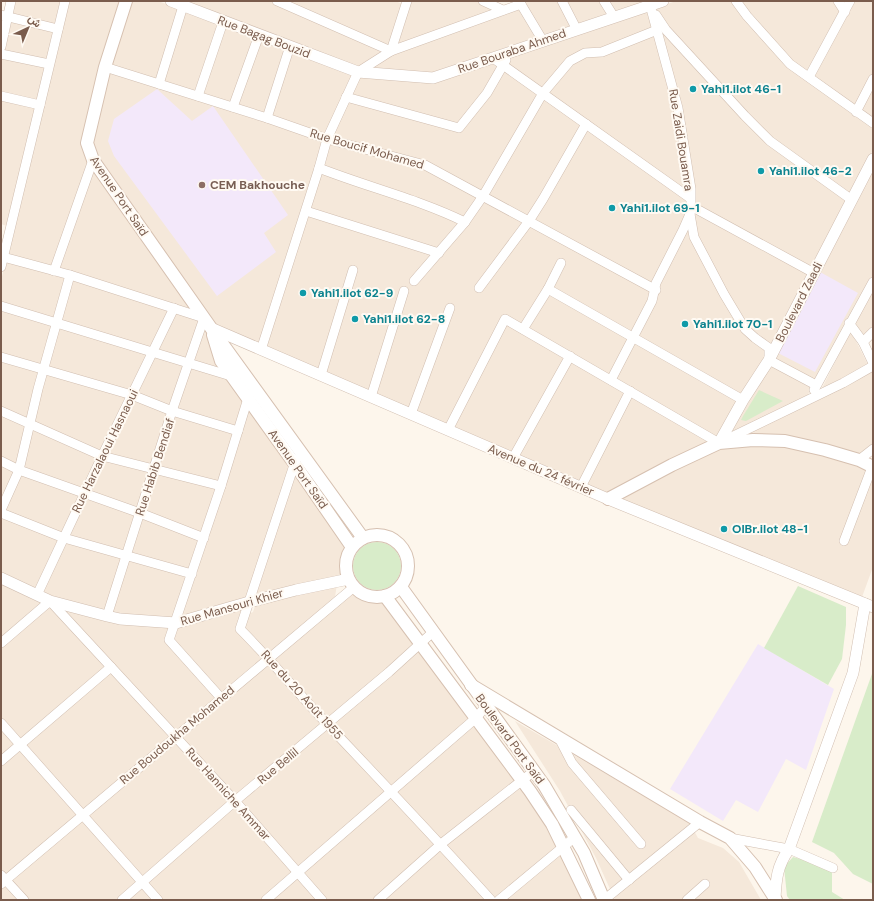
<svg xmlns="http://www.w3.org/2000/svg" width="874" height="901" font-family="'DM Sans',Vazirmatn,sans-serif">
	<rect width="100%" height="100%" fill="#fdf6ec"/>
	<!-- residential -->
	<g fill="#f5e8da">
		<polygon points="14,1 62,1 56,25 10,14"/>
		<polygon points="68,1 121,1 89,162 52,268 7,255"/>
		<polygon points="131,1 158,1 179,9 157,80 111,66"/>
		<polygon points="183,1 270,1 385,51 359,68"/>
		<polygon points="284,1 395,1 403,4 390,47"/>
		<polygon points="410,1 476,1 496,10 396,46"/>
		<polygon points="522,1 559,1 573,26 544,36"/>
		<polygon points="565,1 601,1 609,14 578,25"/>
		<polygon points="607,1 645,1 645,2 614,12"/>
		<polygon points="676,1 732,1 789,66 873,126 873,150 849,195 772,139 668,29 656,8"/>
		<polygon points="739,1 834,1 841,12 808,73 794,63"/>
		<polygon points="854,1 873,1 873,72 855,108 812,76"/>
		<polygon points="519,7 538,38 433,74 369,69 392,53"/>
		<polygon points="649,10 654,28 602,49 584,50 542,90 507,64 509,57"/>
		<polygon points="185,11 219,25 196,93 163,82"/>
		<polygon points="9,20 54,31 47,61 3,51"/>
		<polygon points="658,23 734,108 847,200 811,268 694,204"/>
		<polygon points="224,27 254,38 231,104 201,95"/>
		<polygon points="655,34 675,107 687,192 547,93 572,63 587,56"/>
		<polygon points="260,40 286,49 265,114 236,106"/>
		<polygon points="291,51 353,75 325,135 270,116"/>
		<polygon points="2,57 46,66 38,102 1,93"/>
		<polygon points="494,63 500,66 485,91 458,125 350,96 359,77 403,80"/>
		<polygon points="504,69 539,94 482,192 427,162 331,137 348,101 459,131"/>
		<polygon points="109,72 324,141 260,344 214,325 97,158 92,143"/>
		<polygon points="873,85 873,120 860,111"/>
		<polygon points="544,97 583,125 528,217 487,195"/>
		<polygon points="1,99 36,107 7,226 1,224"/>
		<polygon points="587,128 688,200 687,214 653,286 533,220"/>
		<polygon points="329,142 424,167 479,197 464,218 323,166"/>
		<polygon points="93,168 194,311 58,269"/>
		<polygon points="873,169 873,276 815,381 775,359"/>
		<polygon points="322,172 395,198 460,223 438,250 309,209"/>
		<polygon points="484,200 652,292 633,332 546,286 522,325 506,316 447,425 265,347 307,214 434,254"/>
		<polygon points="694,210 809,273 771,346 748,327 727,293 697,236"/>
		<polygon points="689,224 721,296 766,350 766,355 741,395 637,335 659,284"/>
		<polygon points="6,261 67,277 55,319 1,303 1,280"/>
		<polygon points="72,279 170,310 151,349 60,321"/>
		<polygon points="873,288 873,328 863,338 853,323"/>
		<polygon points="549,293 630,337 610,376 527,328"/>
		<polygon points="1,309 53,325 42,366 1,354"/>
		<polygon points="176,312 200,320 187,360 157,351"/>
		<polygon points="506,323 565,358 513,453 452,427"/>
		<polygon points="204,326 207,330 222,370 192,362"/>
		<polygon points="59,327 149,354 130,392 47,367"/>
		<polygon points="851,331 868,365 822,388"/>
		<polygon points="635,340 738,400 717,438 615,378"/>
		<polygon points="154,356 185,365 171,407 136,394"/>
		<polygon points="1,360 40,371 28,419 1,408"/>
		<polygon points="571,361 627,392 581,482 518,455"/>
		<polygon points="772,364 812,386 807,397 729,434"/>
		<polygon points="190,367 227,377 244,401 236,428 176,409"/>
		<polygon points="873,369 873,446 860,455 739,436"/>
		<polygon points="45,373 128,397 101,452 34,422"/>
		<polygon points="632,395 711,441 608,494 586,484"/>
		<polygon points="133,399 169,412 152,465 106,454"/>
		<polygon points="248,407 290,465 247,597 181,617"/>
		<polygon points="1,414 27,425 18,466 1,458"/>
		<polygon points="174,414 234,433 220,483 158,466"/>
		<polygon points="32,427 98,458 84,489 23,468"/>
		<polygon points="785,445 858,464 868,470 840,543 842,546 846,544 873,474 873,567 862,597 619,498 720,447"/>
		<polygon points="104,460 150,470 138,509 89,492"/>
		<polygon points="1,464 16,471 1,503"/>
		<polygon points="294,471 347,548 341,563 343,576 254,595"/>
		<polygon points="156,472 218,488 203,534 143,511"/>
		<polygon points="21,474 81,495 62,535 3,511"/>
		<polygon points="87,497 136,514 124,552 68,536"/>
		<polygon points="1,516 60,540 36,590 1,573"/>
		<polygon points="142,516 201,539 191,570 130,554"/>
		<polygon points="65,541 123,558 106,611 52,597 42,592"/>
		<polygon points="128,559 189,576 175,618 120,615 111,612"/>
		<polygon points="1,583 37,600 177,628 244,608 242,617 253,612 256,603 337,584 335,597 329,602 334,606 352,591 359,596 368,601 376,602 383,601 537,810 561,852 584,900 1,900"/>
		<polygon points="515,721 689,822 698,838 723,848 739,862 761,900 615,900 596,858 560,791"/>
	</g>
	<!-- education -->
	<g fill="#f3e8fa">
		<polygon points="157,89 192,121 213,106 288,215 264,233 276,252 217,296 114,156 108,141 114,119"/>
		<polygon points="820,272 858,293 815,372 778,353"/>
		<polygon points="758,644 834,689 806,770 786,759 758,812 736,800 723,821 670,789"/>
	</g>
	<!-- green -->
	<g fill="#d8ecc9">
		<polygon points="759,390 783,401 746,421 741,420 743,416"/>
		<circle cx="377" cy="566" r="24"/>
		<polygon points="798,586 846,607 846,625 842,659 828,685 764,648"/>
		<polygon points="873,671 873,884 853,874 834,853 812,842"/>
		<polygon points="793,857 812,862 832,872 832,892 845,900 790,900 787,896 784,867"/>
	</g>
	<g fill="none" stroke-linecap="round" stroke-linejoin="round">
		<defs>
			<g id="minor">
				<polyline points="277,1 391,51 407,1"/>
				<polyline points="483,1 503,10"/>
				<polyline points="519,1 543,41"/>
				<polyline points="562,1 577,30"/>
				<polyline points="604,1 614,17"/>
				<polyline points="736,1 747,16 790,64 873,123"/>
				<polyline points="838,1 845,12"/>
				<polyline points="1,15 58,29"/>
				<polyline points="656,15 666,30 745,116 770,141 852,200"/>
				<polyline points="1,47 11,1"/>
				<polyline points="1,54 49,64"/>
				<polyline points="493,58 690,198"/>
				<polyline points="105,67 267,118 327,139 425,165 656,290"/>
				<polyline points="809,77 850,1"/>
				<polyline points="159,84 183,6"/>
				<polyline points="1,96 40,105"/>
				<polyline points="198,96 223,22"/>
				<polyline points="346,97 459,128 487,93 506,60"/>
				<polyline points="233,107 259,35"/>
				<polyline points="856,112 873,79"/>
				<polyline points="267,118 290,46"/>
				<path d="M319,168C367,187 418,199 465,222"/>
				<polyline points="691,206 814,273"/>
				<polyline points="306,211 439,253"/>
				<polyline points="690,214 694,237 724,294 745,329 755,338 769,348 769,360 816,385"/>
				<polyline points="3,257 70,275 204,318 172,411 107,616"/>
				<polyline points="1,267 65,1"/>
				<polyline points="54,271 93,160"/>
				<polyline points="414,281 465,222 483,196 543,93 570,61 585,53 602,52 657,30"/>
				<polyline points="479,288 529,221 543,199 586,124"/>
				<polyline points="548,289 743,400"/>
				<polyline points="1,306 231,376"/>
				<polyline points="849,323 863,342 873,363"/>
				<polyline points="523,329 548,289 561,263"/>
				<polyline points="863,342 873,332"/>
				<polyline points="261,350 319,168 327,139 358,72 391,51 521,4"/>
				<polyline points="1,357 132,395 172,411 238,431"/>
				<polyline points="321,375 353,270"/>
				<polyline points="611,380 652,301 656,283 683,230 690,214 691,206 691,189 678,108 650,5"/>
				<polyline points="814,390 873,282"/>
				<polyline points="371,397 404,291"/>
				<polyline points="1,411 102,456 221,486"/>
				<polyline points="411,414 450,308"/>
				<polyline points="448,430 505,319 719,443 843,383 873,366"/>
				<polyline points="513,458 570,356"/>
				<path d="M296,459L240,629C271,660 298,693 328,725C383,783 438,841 491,900"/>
				<polyline points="859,460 873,449"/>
				<polyline points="1,461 19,470 140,513 204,538"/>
				<polyline points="581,487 630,391"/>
				<polyline points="1,510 19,470 38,389 70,275"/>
				<polyline points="1,513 64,538 192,574"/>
				<polyline points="844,541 872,467"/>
				<polyline points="37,595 105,450 174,308"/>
				<polyline points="1,643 50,601 235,801 322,900"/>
				<polyline points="221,698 169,640 221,486 249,395"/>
				<polyline points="1,723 158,900"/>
				<polyline points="559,738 572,763 641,844"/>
				<polyline points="1,761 111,667"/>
				<polyline points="571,810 629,880"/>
				<polyline points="730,838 789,849 833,868"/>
				<polyline points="1,875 24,900"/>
				<polyline points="1,884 354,587"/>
				<polyline points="122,900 235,801 389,672 433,632"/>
				<polyline points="266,900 476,718 486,706"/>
				<polyline points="378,900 441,844 534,771"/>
				<polyline points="499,900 575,837"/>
				<polyline points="604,900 700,822"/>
				<polyline points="687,900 705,884"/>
			</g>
			<g id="tertiary">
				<polyline points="171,1 358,72 433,78 663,1"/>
				<polyline points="211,328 608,499 873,607"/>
				<polyline points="719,443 743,400 769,360 873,159"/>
				<polyline points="1,578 50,601 107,616 120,619 176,623 249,602 296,590 349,579"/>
				<path d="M775,899C776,879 777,866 789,849L853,673L865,604"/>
			</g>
			<g id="secondary">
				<polyline points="126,1 105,67 87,143 93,160 211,328 363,538"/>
				<polyline points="213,335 221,361 294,463 352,547"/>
				<polyline points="608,499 672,465 719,443 753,440 785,441 825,450 859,460 873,467"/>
				<circle cx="377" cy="566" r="31"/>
				<polyline points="401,587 544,785 584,853 604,900"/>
				<polyline points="385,596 530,791 552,824 589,900"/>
				<polyline points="471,685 700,822 730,838 755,867 776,900"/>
			</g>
		</defs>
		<!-- minor casing -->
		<use href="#minor" stroke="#d1beb0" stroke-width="10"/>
		<!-- tertiary casing -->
		<use href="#tertiary" stroke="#d1beb0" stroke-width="12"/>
		<!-- secondary casing -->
		<use href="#secondary" stroke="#d6c0b0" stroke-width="14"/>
		<!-- minor -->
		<use href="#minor" stroke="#fff" stroke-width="9"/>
		<!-- tertiary -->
		<use href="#tertiary" stroke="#fff" stroke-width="11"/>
		<!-- secondary -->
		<use href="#secondary" stroke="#fff" stroke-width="12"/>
	</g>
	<!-- markers -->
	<g fill="#0f9aa8" stroke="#fffaf3" stroke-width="1.5">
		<circle cx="693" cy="89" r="4"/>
		<circle cx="761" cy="171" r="4"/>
		<circle cx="612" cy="208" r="4"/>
		<circle cx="303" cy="293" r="4"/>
		<circle cx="355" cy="319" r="4"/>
		<circle cx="685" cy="324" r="4"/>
		<circle cx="724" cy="529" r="4"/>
	</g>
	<circle fill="#8d6e63" stroke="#fffaf3" stroke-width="1.5" cx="202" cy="185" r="4"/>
	<g text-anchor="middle" stroke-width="4" stroke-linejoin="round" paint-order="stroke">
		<!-- street labels -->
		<g font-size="12" fill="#7a5c4d" stroke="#fffaf3">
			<text transform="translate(264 37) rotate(21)" y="4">Rue Bagag Bouzid</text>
			<text transform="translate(512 51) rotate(-19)" y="4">Rue Bouraba Ahmed</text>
			<text transform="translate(681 140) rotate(81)" y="4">Rue Zaidi Bouamra</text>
			<text transform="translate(367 149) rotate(16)" y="4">Rue Boucif Mohamed</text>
			<text transform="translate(119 196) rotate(56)" y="4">Avenue Port Saïd</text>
			<text transform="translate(799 302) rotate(-63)" y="4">Boulevard Zaadi</text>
			<text transform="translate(105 451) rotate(-64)" y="4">Rue Harzalaoui Hasnaoui</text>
			<text transform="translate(155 467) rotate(-72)" y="4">Rue Habib Bendiaf</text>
			<text transform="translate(298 469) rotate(55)" y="4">Avenue Port Saïd</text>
			<text transform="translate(541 470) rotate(23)" y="4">Avenue du 24 février</text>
			<text transform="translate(232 607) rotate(-16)" y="4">Rue Mansouri Khier</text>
			<text transform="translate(302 695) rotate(48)" y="4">Rue du 20 Août 1955</text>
			<text transform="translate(177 735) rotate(-40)" y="4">Rue Boudoukha Mohamed</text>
			<text transform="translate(510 739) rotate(54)" y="4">Boulevard Port Saïd</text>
			<text transform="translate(278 766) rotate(-40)" y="4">Rue Bellil</text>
			<text transform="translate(228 794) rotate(48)" y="4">Rue Hanniche Ammar</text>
		</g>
		<!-- culture labels -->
		<g font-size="12" font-weight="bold" fill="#0d838f" stroke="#fffaf3" text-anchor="start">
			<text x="701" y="93">Yahi1.ilot 46-1</text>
			<text x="769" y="175">Yahi1.ilot 46-2</text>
			<text x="620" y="212">Yahi1.ilot 69-1</text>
			<text x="311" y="297">Yahi1.ilot 62-9</text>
			<text x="363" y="323">Yahi1.ilot 62-8</text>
			<text x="693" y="328">Yahi1.ilot 70-1</text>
			<text x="732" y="533">OlBr.ilot 48-1</text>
		</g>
		<!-- education labels -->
		<g font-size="12" font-weight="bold" fill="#785e54" stroke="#fffaf3" text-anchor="start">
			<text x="210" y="189">CEM Bakhouche</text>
		</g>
	</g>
	<!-- border -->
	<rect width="874" height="901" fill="none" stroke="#7a5c4d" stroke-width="4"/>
	<!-- north arrow -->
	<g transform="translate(28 28) rotate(44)" stroke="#fffaf3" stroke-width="3" paint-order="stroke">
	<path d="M0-3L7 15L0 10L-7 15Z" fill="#7a5c4d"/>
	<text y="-6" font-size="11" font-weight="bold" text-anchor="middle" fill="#7a5c4d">ش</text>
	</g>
</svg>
